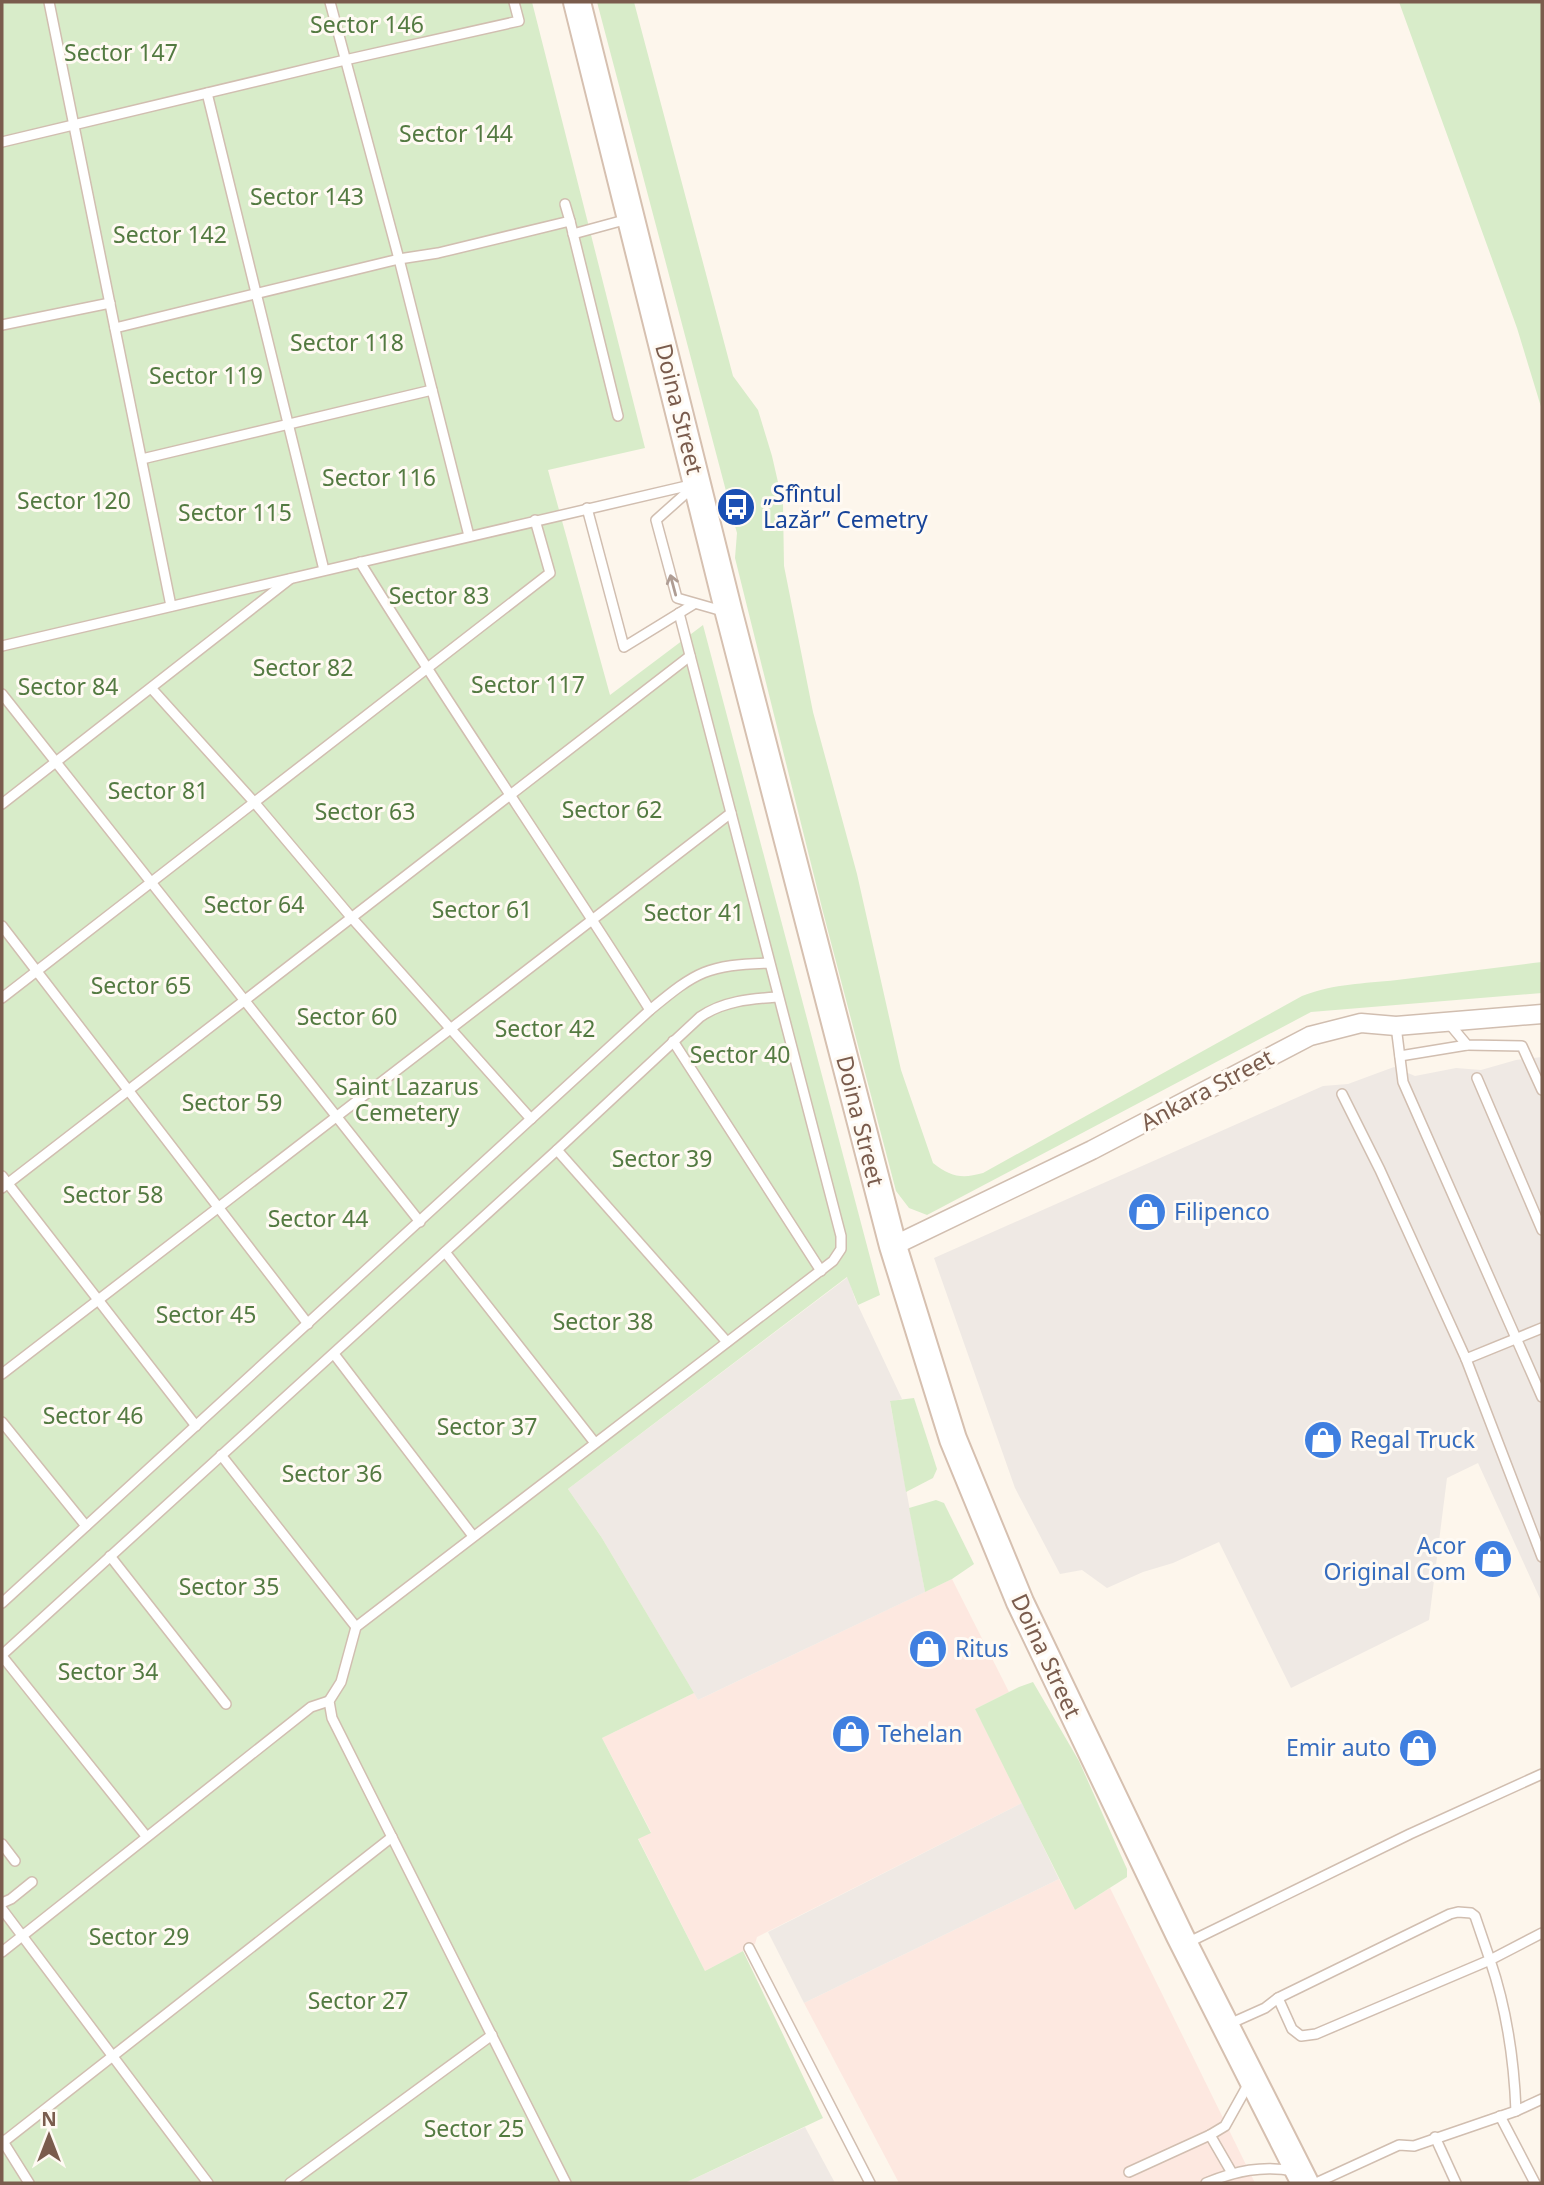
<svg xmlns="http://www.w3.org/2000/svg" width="1544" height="2185" font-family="'Noto Sans',sans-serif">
	<rect width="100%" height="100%" fill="#fdf6ec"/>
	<!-- commercial -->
	<g fill="#fde8e0">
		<polygon points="952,1579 1009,1692 975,1709 1022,1803 757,1937 755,1944 749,1948 705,1971 638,1838 651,1832 602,1738 694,1693 698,1700"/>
		<polygon points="1059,1879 1075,1910 1110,1888 1255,2183 899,2183 804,2003"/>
	</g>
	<!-- industrial -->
	<g fill="#efe9e4">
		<polygon points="1542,1057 1542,1603 1478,1463 1447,1478 1429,1620 1291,1688 1219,1542 1173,1563 1143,1572 1107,1588 1082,1570 1060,1574 1015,1488 934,1258 1323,1086 1348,1084 1394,1067 1415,1076 1456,1068 1481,1070 1516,1060"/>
		<polygon points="848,1277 855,1299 902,1399 890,1402 925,1592 698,1700 602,1538 568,1489"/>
		<polygon points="1022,1803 1059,1879 804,2003 768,1932"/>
		<polygon points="805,2127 835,2183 685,2183"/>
	</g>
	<!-- green -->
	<g fill="#d8ecc9">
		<polygon points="2,2 532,2 645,448 548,470 610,695 703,625 880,1295 858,1305 847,1277 568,1489 602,1538 694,1693 602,1738 651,1833 638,1839 705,1971 743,1951 823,2118 685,2183 2,2183"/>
		<path d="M597,2H634L733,376L758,410L772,456L783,504L784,566L813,712L857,874L901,1070L933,1163C951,1177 962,1179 983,1173L1302,996C1337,983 1362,984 1397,980C1446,974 1494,968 1542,962V993L1311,1012L927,1215L909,1208L896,1191L823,912L735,558L737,533L733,519L746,517L740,489L726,491Z"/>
		<polygon points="1399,2 1542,2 1542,410 1517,328"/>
		<polygon points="914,1398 937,1469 933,1478 906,1492 890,1401"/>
		<polygon points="936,1500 944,1503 974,1564 952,1579 925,1592 909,1508"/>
		<polygon points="1033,1682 1079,1761 1127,1869 1127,1877 1075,1910 975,1709 1019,1687"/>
	</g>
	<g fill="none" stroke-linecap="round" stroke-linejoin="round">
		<defs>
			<g id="lane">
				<polyline points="49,2 171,606"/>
				<polyline points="330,2 399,259 469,536"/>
				<polyline points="207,93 324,570"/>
				<polyline points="2,142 345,60 519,21 514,2"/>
				<polyline points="565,204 570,221"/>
				<polyline points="573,234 628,219"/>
				<polyline points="2,325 110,303"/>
				<polyline points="115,328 399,259 438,253 570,221 618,416"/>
				<polyline points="142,459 432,390"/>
				<polyline points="693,487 656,520 677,598 726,612"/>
				<polyline points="587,508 624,647 694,604"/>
				<path d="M360,562C453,713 555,859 650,1010"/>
				<polyline points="2,646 695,484"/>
				<polyline points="152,689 254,802 351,917 531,1119"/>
				<polyline points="2,694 420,1222"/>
				<polyline points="2,804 290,579"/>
				<polyline points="2,926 308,1324"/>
				<polyline points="2,998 550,573 535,520"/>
				<polyline points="1447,1021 1467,1045 1522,1046 1542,1090"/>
				<polyline points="1396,1026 1403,1082 1542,1397"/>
				<polyline points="673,1041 821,1271"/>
				<polyline points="1400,1056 1467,1045"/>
				<polyline points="1477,1078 1542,1230"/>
				<polyline points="1342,1094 1380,1170 1466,1359 1542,1328"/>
				<polyline points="557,1150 727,1342"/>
				<polyline points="2,1176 196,1426"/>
				<polyline points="2,1188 690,656"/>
				<polyline points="445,1252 595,1443"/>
				<polyline points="334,1354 473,1536"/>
				<polyline points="1466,1359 1542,1557"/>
				<polyline points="2,1374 731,813"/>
				<polyline points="2,1422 86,1526"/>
				<polyline points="221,1455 356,1627"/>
				<polyline points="110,1556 226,1704"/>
				<path d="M2,1603L650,1010C697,971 707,965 769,963"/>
				<path d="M2,1655L557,1150L700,1017C723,1001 750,999 777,997"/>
				<polyline points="2,1656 146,1836"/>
				<polyline points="2,1844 15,1861"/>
				<polyline points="2,1903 11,1899 32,1882"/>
				<polyline points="2,1909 208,2183"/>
				<polygon points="1458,1912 1471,1913 1475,1916 1490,1960 1316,2034 1301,2036 1292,2029 1278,1998 1450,1914"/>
				<path d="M1542,1933L1490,1960C1507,2010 1514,2058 1516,2111L1542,2099"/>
				<polyline points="1187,1943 1410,1834 1542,1774"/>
				<polyline points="749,1948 870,2183"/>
				<polyline points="2,1952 311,1707 329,1701"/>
				<polyline points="1227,2025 1265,2008 1278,1998"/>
				<polyline points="1500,2116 1535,2183"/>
				<polyline points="1210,2135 1232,2173"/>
				<polyline points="1435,2137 1456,2183"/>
				<polyline points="2,2140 29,2183"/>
				<polyline points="2,2143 392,1837"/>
				<polyline points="1129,2172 1210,2135 1225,2126 1249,2083"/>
				<polyline points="290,2183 492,2035"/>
				<polyline points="566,2183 332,1718 329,1701 341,1682 356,1627 833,1261 841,1249 841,1236 679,613"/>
				<path d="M1206,2183C1236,2171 1262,2165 1294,2171"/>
				<polyline points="1316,2183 1399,2145 1414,2146 1516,2111"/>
			</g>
			<polyline id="street" points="893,1246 1092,1150 1310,1036 1361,1023 1396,1026 1542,1014"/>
			<polyline id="secondary" points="577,2 729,613 893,1246 953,1439 1020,1602 1180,1936 1305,2183"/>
		</defs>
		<!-- lane casing -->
		<use href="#lane" stroke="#d1beb0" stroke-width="12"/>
		<!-- street casing -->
		<use href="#street" stroke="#d1beb0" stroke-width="21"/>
		<!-- secondary casing -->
		<use href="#secondary" stroke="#d6c0b0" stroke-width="30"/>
		<!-- lane -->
		<use href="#lane" stroke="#fff" stroke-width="9"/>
		<!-- street -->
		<use href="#street" stroke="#fff" stroke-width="18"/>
		<!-- secondary -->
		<use href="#secondary" stroke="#fff" stroke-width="26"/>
	</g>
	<!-- one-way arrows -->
	<defs><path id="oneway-shaft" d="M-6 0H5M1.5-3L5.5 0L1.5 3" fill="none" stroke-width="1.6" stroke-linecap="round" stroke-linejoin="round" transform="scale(1.75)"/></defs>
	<use stroke="#af9d94" href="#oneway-shaft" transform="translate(673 585) rotate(-105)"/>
	<!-- icons -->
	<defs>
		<symbol id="bus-disc" viewBox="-11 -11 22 22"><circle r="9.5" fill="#1a4fb4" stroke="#fffaf3"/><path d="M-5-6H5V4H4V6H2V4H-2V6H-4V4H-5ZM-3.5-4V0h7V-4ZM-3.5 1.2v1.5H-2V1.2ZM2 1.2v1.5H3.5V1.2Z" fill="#fff"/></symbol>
		<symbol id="shop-disc" viewBox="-11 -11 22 22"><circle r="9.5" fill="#3f7fe0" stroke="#fffaf3"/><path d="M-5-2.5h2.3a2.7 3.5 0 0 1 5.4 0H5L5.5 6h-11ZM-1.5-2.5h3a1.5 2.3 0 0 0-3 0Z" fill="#fff"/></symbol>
	</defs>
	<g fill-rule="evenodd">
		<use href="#bus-disc" x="714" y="485" width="44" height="44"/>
		<use href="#shop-disc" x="1125" y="1190" width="44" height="44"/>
		<use href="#shop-disc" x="1301" y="1418" width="44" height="44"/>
		<use href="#shop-disc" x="1471" y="1537" width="44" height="44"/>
		<use href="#shop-disc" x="906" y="1627" width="44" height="44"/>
		<use href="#shop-disc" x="829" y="1712" width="44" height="44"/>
		<use href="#shop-disc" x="1396" y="1726" width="44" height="44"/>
	</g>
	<g text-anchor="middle" stroke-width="6" stroke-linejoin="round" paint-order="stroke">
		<!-- park labels -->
		<g font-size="23" fill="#537a41" stroke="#fffaf3">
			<text x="367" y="33">Sector 146</text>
			<text x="121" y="61">Sector 147</text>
			<text x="456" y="142">Sector 144</text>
			<text x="307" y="205">Sector 143</text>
			<text x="170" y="243">Sector 142</text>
			<text x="347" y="351">Sector 118</text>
			<text x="206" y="384">Sector 119</text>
			<text x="379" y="486">Sector 116</text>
			<text x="74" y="509">Sector 120</text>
			<text x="235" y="521">Sector 115</text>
			<text x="439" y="604">Sector 83</text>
			<text x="303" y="676">Sector 82</text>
			<text x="528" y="693">Sector 117</text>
			<text x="68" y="695">Sector 84</text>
			<text x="158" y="799">Sector 81</text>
			<text x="612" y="818">Sector 62</text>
			<text x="365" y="820">Sector 63</text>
			<text x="254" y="913">Sector 64</text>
			<text x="482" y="918">Sector 61</text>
			<text x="694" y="921">Sector 41</text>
			<text x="141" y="994">Sector 65</text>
			<text x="347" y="1025">Sector 60</text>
			<text x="545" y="1037">Sector 42</text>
			<text x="740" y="1063">Sector 40</text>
			<text x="407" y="1095">Saint Lazarus<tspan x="407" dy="26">Cemetery</tspan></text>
			<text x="232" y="1111">Sector 59</text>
			<text x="662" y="1167">Sector 39</text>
			<text x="113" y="1203">Sector 58</text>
			<text x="318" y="1227">Sector 44</text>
			<text x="206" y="1323">Sector 45</text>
			<text x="603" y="1330">Sector 38</text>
			<text x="93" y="1424">Sector 46</text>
			<text x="487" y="1435">Sector 37</text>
			<text x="332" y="1482">Sector 36</text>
			<text x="229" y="1595">Sector 35</text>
			<text x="108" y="1680">Sector 34</text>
			<text x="139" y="1945">Sector 29</text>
			<text x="358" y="2009">Sector 27</text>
			<text x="474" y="2137">Sector 25</text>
		</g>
		<!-- street labels -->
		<g font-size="23" fill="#7a5c4d" stroke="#fffaf3">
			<text transform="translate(679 409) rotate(76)" y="8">Doina Street</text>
			<text transform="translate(1207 1090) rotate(-28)" y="8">Ankara Street</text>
			<text transform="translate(860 1121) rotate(76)" y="8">Doina Street</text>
			<text transform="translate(1046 1656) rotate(65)" y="8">Doina Street</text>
		</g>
		<!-- transit labels -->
		<g font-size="23" fill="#164399" stroke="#fffaf3" text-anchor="start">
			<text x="763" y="502">„Sfîntul<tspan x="763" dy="26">Lazăr” Cemetry</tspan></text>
		</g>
		<!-- shop labels -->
		<g font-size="23" fill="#366cbe" stroke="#fffaf3" text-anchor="start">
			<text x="1174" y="1220">Filipenco</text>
			<text x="1350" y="1448">Regal Truck</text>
			<text x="1466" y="1554" text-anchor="end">Acor<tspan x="1466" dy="26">Original Com</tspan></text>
			<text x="955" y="1657">Ritus</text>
			<text x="878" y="1742">Tehelan</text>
			<text x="1391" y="1756" text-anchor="end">Emir auto</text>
		</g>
	</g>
	<!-- border -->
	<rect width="1544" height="2185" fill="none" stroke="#7a5c4d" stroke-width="7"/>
	<!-- north arrow -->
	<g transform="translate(49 2136)" stroke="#fffaf3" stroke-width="5" paint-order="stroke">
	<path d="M0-5L12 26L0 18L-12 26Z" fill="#7a5c4d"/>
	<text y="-10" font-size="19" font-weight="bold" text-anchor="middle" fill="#7a5c4d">N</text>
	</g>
</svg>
